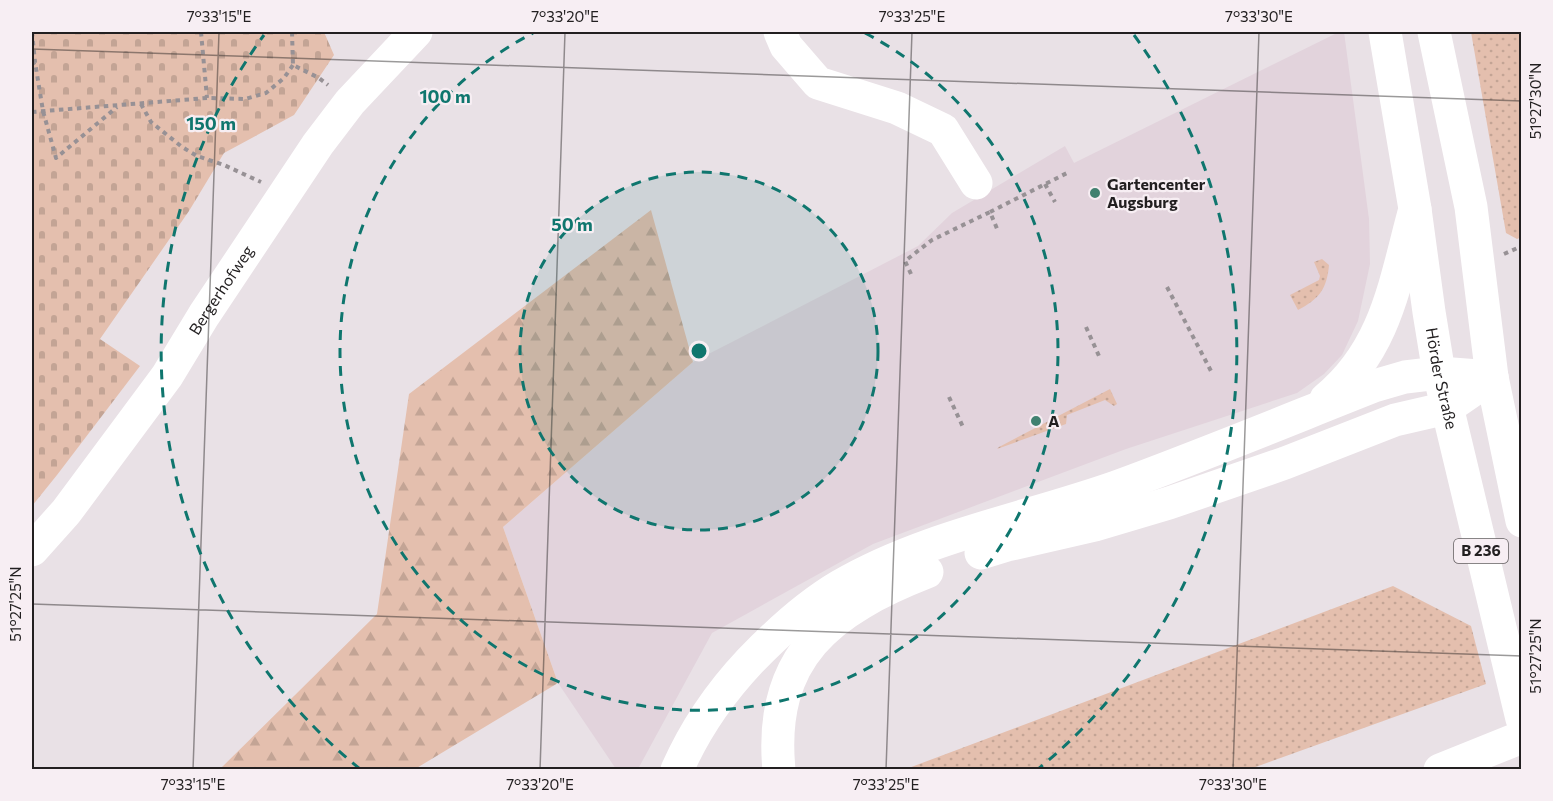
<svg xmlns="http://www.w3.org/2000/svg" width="1553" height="801" font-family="Commissioner,sans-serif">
	<defs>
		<pattern id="grass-dots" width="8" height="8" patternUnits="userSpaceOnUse" patternTransform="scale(1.5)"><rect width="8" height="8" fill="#e4bfae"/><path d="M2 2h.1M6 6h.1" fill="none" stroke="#c3a495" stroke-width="1.8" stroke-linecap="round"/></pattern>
		<pattern id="forest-firs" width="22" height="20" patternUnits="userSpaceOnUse" patternTransform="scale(1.5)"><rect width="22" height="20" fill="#e4bfae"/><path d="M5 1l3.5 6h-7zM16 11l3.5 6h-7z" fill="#c3a495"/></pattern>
		<pattern id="cemetery-stones" width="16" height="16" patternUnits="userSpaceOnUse" patternTransform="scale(1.5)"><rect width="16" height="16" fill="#e4bfae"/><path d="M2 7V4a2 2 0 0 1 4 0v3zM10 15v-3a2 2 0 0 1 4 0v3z" fill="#c3a495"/></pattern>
	</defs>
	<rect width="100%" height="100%" fill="#e9e1e6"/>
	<!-- built -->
	<polygon fill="#e2d3dc" points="1339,32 1344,32 1369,219 1370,264 1358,321 1342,355 1324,374 1297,393 1126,449 873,544 712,633 638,769 616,769 558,683 503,527 693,362 918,246 952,213 1065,146 1074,163"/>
	<!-- grass -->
	<g fill="url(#grass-dots)">
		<polygon points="1471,32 1519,32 1521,37 1522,237 1517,239 1506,233"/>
		<path d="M1322,259L1329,265C1327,289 1319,299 1298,310L1290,295L1319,280L1320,276L1314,262Z"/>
		<polygon points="1110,389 1117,404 1114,406 1105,400 1067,415 1066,424 997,449 999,447"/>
		<polygon points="1393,586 1471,626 1486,684 1250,769 906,769"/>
	</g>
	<!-- forest -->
	<polygon fill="url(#forest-firs)" points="651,210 693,362 503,527 558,683 415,769 220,769 377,614 409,394"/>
	<!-- cemetery -->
	<polygon fill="url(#cemetery-stones)" points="32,32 324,32 334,55 294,115 224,153 189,211 100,339 140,366 57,475 32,506"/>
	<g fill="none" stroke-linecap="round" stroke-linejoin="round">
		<!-- path -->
		<g stroke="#979195" stroke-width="4" stroke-dasharray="4.5 4.5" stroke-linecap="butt">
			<polyline points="32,32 35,62"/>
			<polyline points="201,32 207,98"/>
			<polyline points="292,32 293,65 319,78 328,85"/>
			<polyline points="32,64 35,62 43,111 56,158 117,107"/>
			<polyline points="141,104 151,122 182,147 197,156 224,165 261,182"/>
			<polyline points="32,112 207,98 245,99 266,93 284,78 293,65"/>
			<polyline points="1045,184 1055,202"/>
			<polyline points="990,212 1067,173"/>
			<polyline points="1504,254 1522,246"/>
			<polyline points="911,274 905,261 932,240 990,212 998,231"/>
			<polyline points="1167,287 1211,371"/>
			<polyline points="1086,327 1099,356"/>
			<polyline points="949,397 963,427"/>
		</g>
		<!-- minor -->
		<g stroke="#fff" stroke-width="33">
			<polyline points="780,32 786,46 818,83 897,108 943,130 976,183"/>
			<path id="s1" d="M32,550L66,512L167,376L204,315L318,144L350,102L416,32"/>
		</g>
		<!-- major -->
		<g stroke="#fff" stroke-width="33">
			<path id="s2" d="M1385,32L1415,209L1429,312L1439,373L1522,719"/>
			<polyline points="1434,32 1471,207 1492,377 1522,521"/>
		</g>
		<!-- highway -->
		<g stroke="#fff" stroke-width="33">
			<path d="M1326,399C1387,349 1395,281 1415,209"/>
			<polyline points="981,553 1007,545 1095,525 1169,503 1285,463 1395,420 1447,408 1492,377"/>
			<path d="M677,770C695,729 719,694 750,661C777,633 806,606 840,586C924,537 1025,519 1116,487C1203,455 1288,420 1374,386L1405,377L1439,373L1492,377"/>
			<path d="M779,770C768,656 830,610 927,572"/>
			<polyline points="1440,770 1522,737"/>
		</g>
	</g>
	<!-- ticks -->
	<path fill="none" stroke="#221f20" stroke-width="1.5" stroke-opacity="0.45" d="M32,49L1522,101M32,604L1522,656M193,770L219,32M540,770L565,32M886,770L912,32M1233,770L1259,32"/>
	<!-- distance rings -->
	<circle cx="699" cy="351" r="179" fill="#0f766e" fill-opacity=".12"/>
	<g fill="none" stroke="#0f766e" stroke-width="3" stroke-dasharray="10 8">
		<circle cx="699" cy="351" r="179"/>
		<path d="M865 33A359 359 0 1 1 533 33"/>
		<path d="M360 769A538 538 0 0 1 264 35M1134 35A538 538 0 0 1 1038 769"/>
	</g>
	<!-- markers -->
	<g fill="#418170" stroke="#f7eef3" stroke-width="2">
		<circle cx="1095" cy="193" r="6"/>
		<circle cx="1036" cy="421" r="6"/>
	</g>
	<g text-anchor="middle" stroke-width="4.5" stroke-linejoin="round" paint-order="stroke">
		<!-- shield labels -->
		<rect fill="#f7eef3" stroke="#625d5f" stroke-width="1.5" x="1454" y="539" width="54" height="24" rx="4.5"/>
		<g font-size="15" font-weight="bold" fill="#221f20">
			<text x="1481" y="556">B 236</text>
		</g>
		<!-- poi labels -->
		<g font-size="16" font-weight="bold" fill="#221f20" stroke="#f7eef3" text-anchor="start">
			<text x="1107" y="190">Gartencenter<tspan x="1107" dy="18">Augsburg</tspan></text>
			<text x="1048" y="427">A</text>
		</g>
		<!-- street labels -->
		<g font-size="16" fill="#221f20" stroke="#f7eef3">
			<text dy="6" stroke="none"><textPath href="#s1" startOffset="322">Bergerhofweg</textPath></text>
			<text dy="6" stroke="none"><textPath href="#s2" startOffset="351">Hörder Straße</textPath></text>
		</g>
	</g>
	<circle cx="699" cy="351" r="9" fill="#0f766e" stroke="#f7eef3" stroke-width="3"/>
	<g font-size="18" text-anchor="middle" font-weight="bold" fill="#0f766e" stroke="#f7eef3" stroke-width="4.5" stroke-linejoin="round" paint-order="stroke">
		<text x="445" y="103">100 m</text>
		<text x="211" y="130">150 m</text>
		<text x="572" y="231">50 m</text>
	</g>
	<!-- border -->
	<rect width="1553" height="801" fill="none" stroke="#f7eef3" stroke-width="66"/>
	<rect x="33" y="33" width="1487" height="735" fill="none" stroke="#221f20" stroke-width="2"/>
	<g font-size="15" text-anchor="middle" fill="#221f20">
		<text x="219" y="22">7°33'15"E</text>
		<text x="565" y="22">7°33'20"E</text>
		<text x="912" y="22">7°33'25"E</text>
		<text x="1259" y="22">7°33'30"E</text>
		<text transform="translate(1536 101) rotate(-90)" y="5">51°27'30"N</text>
		<text transform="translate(16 604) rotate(-90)" y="5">51°27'25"N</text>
		<text transform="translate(1536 656) rotate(-90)" y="5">51°27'25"N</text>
		<text x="193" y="790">7°33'15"E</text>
		<text x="540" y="790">7°33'20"E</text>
		<text x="886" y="790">7°33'25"E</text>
		<text x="1233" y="790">7°33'30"E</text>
	</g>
</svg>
